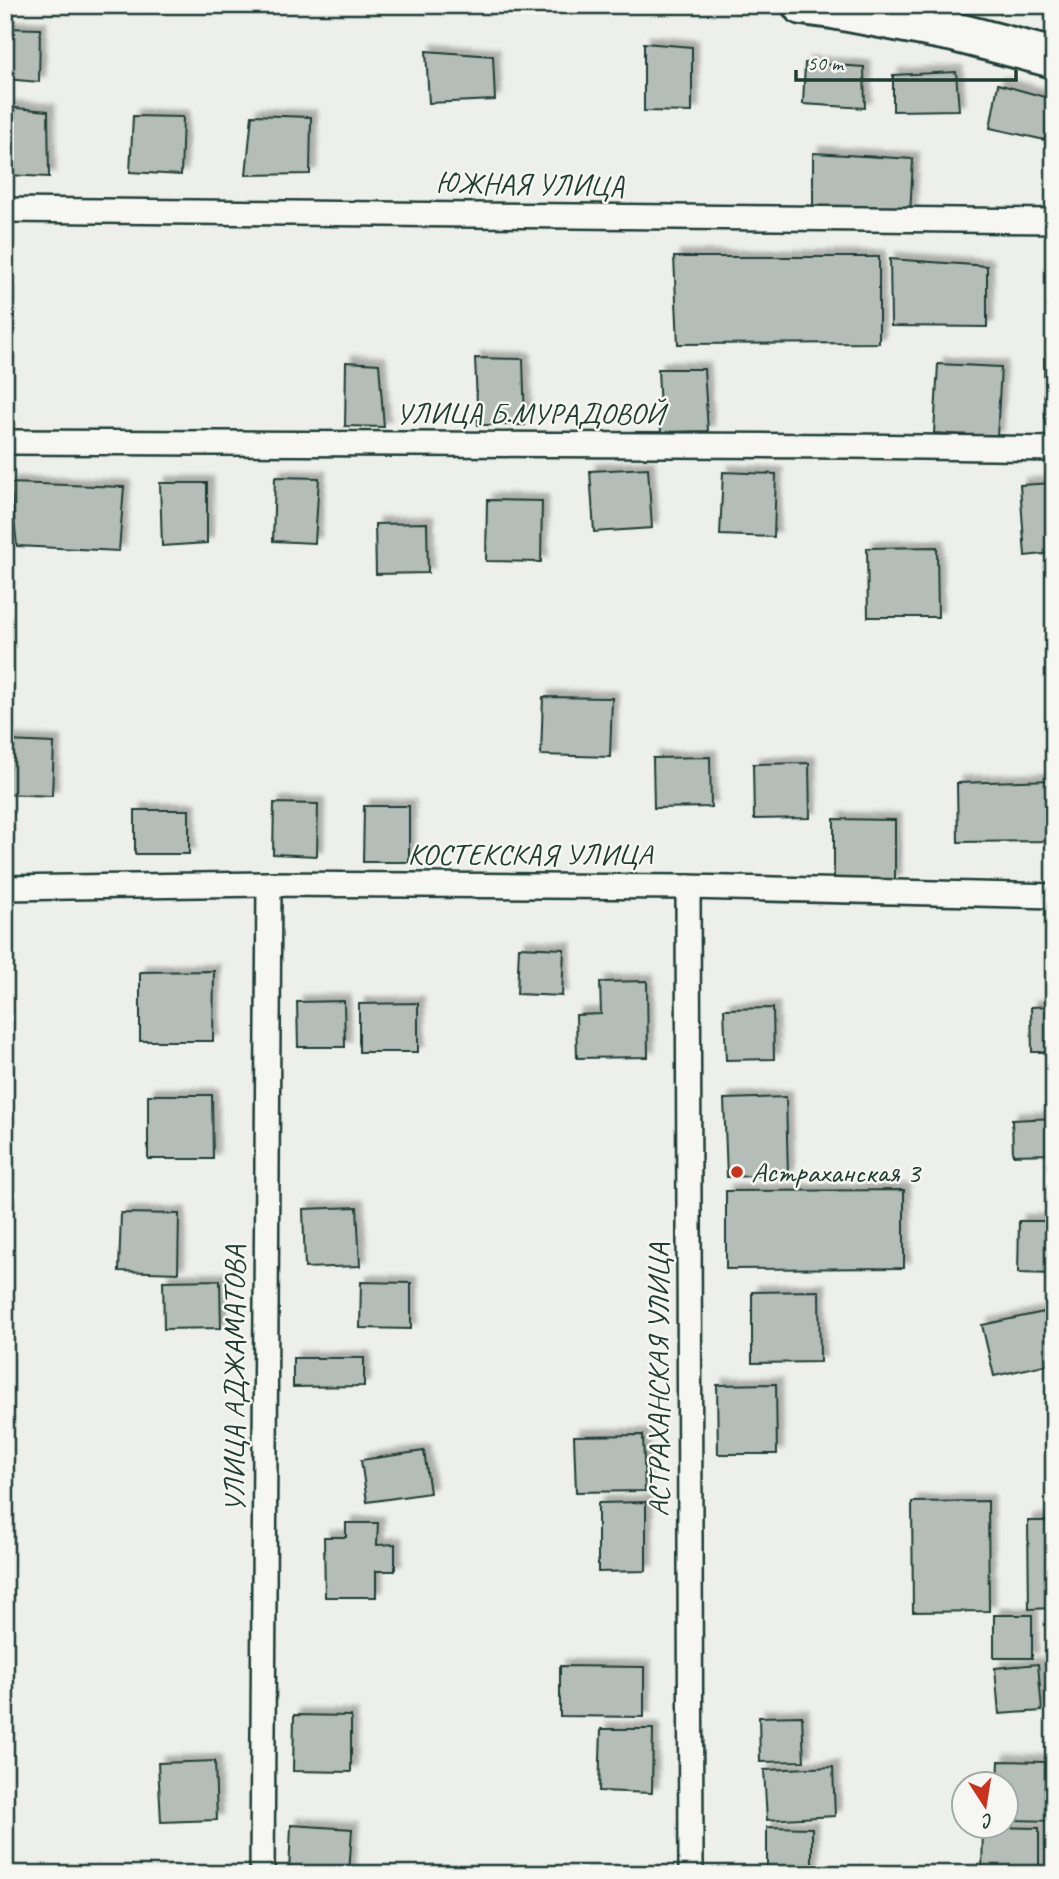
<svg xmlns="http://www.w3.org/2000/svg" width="1059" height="1879" font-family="Caveat,sans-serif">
	<defs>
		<filter id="shadow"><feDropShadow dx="6" dy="-6" stdDeviation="2" flood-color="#0004"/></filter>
	</defs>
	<rect width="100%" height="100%" fill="#edefea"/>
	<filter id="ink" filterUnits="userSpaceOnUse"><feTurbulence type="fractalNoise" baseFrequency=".0143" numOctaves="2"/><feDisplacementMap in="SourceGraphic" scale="14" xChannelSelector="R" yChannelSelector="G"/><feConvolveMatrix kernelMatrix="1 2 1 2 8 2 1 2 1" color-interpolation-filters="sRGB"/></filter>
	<g filter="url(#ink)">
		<!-- building -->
		<g fill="#b4bdb8" stroke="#1f3d34" stroke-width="2" filter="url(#shadow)">
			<polygon points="5,28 40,29 39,82 5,79"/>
			<polygon points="644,43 692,47 692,112 644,111"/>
			<polygon points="426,51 493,56 495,100 429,103"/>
			<polygon points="805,63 864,67 865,108 803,104"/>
			<polygon points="956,72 959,110 893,111 893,75"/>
			<polygon points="998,84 1052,99 1045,140 990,128"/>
			<polygon points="5,107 48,111 49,177 5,175"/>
			<polygon points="252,115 311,117 310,174 246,175"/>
			<polygon points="133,116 183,117 181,175 130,172"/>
			<polygon points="813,153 913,159 910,215 813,215"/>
			<polygon points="674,257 879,257 879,343 678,344"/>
			<polygon points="890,259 987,266 987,327 891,326"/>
			<polygon points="1054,357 1054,418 1045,418 1044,358"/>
			<polygon points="475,358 523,359 525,425 478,425"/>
			<polygon points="346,362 379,364 384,427 345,426"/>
			<polygon points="938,364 1001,367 997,437 934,433"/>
			<polygon points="658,369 704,369 708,431 661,432"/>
			<polygon points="648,468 652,528 594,532 590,471"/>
			<polygon points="723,472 776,474 774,537 720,535"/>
			<polygon points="275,477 319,478 315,543 273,541"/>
			<polygon points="10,483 124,487 119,551 17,546"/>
			<polygon points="160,483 207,483 207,543 162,546"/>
			<polygon points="1054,483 1054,553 1025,556 1020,485"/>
			<polygon points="487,500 542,501 541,562 486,561"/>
			<polygon points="427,523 428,573 376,574 375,524"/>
			<polygon points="937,547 938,617 868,617 867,548"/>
			<polygon points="543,697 612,698 610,757 541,755"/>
			<polygon points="7,741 54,743 52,796 5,794"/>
			<polygon points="710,757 711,807 654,808 653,758"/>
			<polygon points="809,763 810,818 754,819 753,764"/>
			<polygon points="1054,780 1054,841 958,842 957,783"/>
			<polygon points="274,803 318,804 317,856 273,854"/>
			<polygon points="364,806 409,806 409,862 363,862"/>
			<rect x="135" y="810" width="54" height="44"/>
			<polygon points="834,819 895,820 895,880 834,880"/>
			<polygon points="519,947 564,949 562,996 517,994"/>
			<polygon points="214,971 213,1041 140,1041 140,972"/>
			<polygon points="647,981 648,1057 577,1058 576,1015 601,1014 600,982"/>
			<polygon points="344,1001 345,1047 298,1047 297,1002"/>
			<polygon points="418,1003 418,1052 359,1052 359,1004"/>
			<polygon points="1054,1006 1054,1052 1032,1052 1031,1007"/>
			<polygon points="773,1008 774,1059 726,1060 724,1009"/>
			<polygon points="148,1095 212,1095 213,1159 148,1159"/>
			<polygon points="786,1097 788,1175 727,1177 724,1099"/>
			<polygon points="1054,1118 1054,1154 1013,1155 1012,1120"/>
			<polygon points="904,1190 904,1268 726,1269 726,1191"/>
			<polygon points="357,1207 360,1266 305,1268 303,1209"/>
			<polygon points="121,1213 179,1214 178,1273 119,1271"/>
			<polygon points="1019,1221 1054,1221 1054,1274 1018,1273"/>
			<polygon points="220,1280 221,1328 164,1329 163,1281"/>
			<polygon points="361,1282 411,1283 411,1329 360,1328"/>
			<polygon points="819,1291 820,1362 752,1363 752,1292"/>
			<polygon points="1044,1312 1054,1354 1054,1363 994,1376 982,1325"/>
			<polygon points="293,1358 364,1358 364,1386 293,1387"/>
			<polygon points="776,1384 777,1454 718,1454 717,1385"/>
			<polygon points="643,1435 645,1491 576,1492 574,1436"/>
			<polygon points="424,1451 430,1493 367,1502 361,1460"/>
			<polygon points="988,1501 989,1611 913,1612 912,1502"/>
			<polygon points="646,1502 646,1571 598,1572 598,1503"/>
			<polygon points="1028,1521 1054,1521 1054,1608 1029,1609"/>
			<polygon points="346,1523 378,1523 377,1545 395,1544 395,1571 376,1571 376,1597 325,1597 324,1537 346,1537"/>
			<rect x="994" y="1615" width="38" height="43"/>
			<polygon points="1038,1664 1042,1711 999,1714 995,1668"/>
			<polygon points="560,1666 644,1667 644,1717 560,1716"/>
			<polygon points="294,1715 351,1716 351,1772 293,1771"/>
			<polygon points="802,1716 804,1761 760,1762 759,1717"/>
			<polygon points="601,1729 653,1729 652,1793 599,1791"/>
			<polygon points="215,1761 217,1820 161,1822 158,1763"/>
			<polygon points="999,1761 1046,1762 1045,1792 1054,1792 1054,1821 1006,1820 1006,1784 998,1784"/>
			<polygon points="833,1767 835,1816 767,1820 764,1770"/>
			<polygon points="291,1825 352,1829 349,1874 289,1874"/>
			<polygon points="767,1827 812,1828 812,1872 767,1872"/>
			<polygon points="983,1827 1039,1828 1039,1874 982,1874"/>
		</g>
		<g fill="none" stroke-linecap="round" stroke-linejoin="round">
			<defs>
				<g id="minor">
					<polyline points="5,210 1054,221"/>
					<polyline points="5,442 852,446 1054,449"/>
					<polyline points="688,887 691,1874"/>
					<polyline points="5,888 269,884 688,887 1054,896"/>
					<polyline points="262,1874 269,884"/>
				</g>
				<polyline id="trunk" points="802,5 833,9 954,32 1054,58"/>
			</defs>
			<!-- minor casing -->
			<use href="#minor" stroke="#1f3d34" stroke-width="28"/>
			<!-- trunk casing -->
			<use href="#trunk" stroke="#1f3d34" stroke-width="44"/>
			<!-- minor -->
			<use href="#minor" stroke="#f6f6f2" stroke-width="23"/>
			<!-- trunk -->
			<use href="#trunk" stroke="#f6f6f2" stroke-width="38"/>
		</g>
	</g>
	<!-- markers -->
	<circle fill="#c8321e" stroke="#f6f6f2" stroke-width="2.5" cx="737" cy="1172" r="7"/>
	<g text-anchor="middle" stroke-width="5" stroke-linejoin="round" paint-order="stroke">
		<!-- street labels -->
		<g font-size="30" fill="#1f3d34" stroke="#f6f6f2">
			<text transform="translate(530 184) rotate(1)" y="10">ЮЖНАЯ УЛИЦА</text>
			<text x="530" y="423">УЛИЦА Б.МУРАДОВОЙ</text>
			<text x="530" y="864">КОСТЕКСКАЯ УЛИЦА</text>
			<text transform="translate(234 1379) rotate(-90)" y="10">УЛИЦА АДЖАМАТОВА</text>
			<text transform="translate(658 1380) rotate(-90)" y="10">АСТРАХАНСКАЯ УЛИЦА</text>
		</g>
		<!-- poi labels -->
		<g font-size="30" fill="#1f3d34" stroke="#f6f6f2" text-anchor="start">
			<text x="751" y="1182">Астраханская 3</text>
		</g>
	</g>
	<!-- margin -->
	<rect width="1059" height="1879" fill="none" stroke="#f6f6f2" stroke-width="28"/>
	<rect x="14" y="14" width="1031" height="1851" fill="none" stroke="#1f3d34" stroke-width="2.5" filter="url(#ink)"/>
	<!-- north arrow -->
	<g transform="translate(985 1805) rotate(168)"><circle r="33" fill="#f6f6f2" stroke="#a0aca6" stroke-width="2"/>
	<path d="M0-5L12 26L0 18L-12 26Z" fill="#c8321e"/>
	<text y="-10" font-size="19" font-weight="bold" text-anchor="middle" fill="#1f3d34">С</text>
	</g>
	<!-- scale -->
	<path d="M796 70v10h220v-10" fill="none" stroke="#1f3d34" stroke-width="3.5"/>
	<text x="807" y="70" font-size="21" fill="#1f3d34" stroke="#f6f6f2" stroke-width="5" paint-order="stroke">50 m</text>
</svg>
